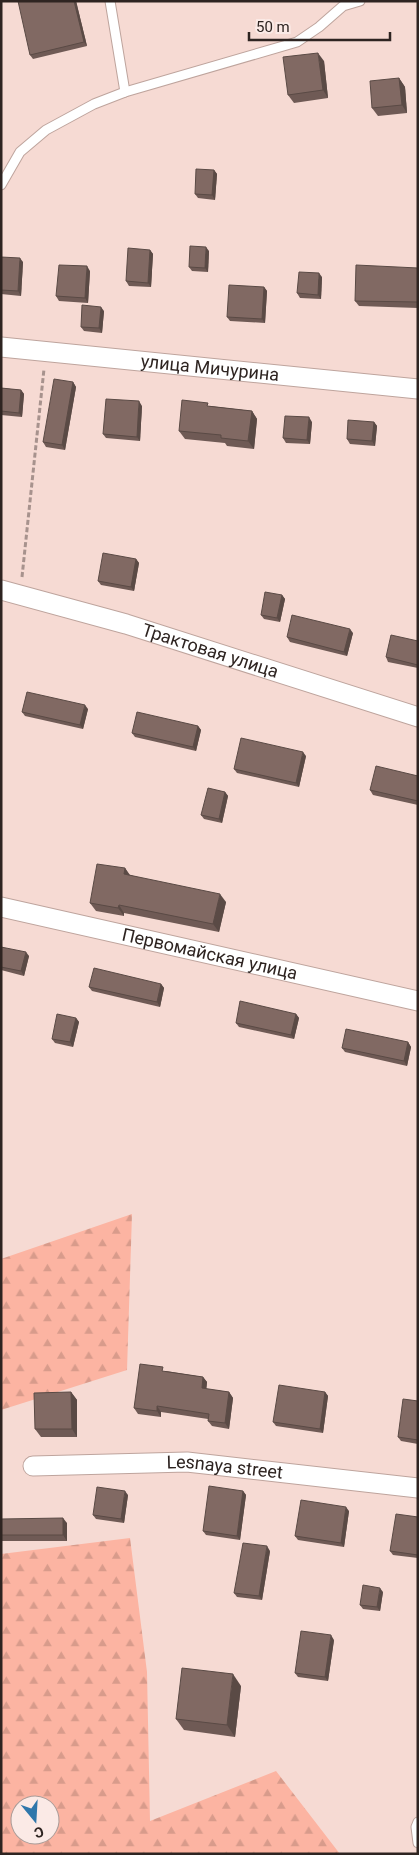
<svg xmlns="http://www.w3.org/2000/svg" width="419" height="1855" font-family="Roboto,sans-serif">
	<defs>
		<pattern id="forest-firs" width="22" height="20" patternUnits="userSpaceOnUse" patternTransform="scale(1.25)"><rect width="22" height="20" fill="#fcb4a2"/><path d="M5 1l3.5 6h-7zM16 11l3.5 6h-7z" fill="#d89b8b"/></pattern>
	</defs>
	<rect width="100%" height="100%" fill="#f6dad3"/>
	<!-- forest -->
	<g fill="url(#forest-firs)" fill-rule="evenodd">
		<polygon points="132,1214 127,1370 1,1410 1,1259"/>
		<path d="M130,1538L147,1672L150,1821L276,1771L340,1854H1V1554ZM20,1805H50V1835H20Z"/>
	</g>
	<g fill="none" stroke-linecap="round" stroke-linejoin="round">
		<defs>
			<g id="service">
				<polyline points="110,1 125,92"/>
				<polyline points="1,185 20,152 46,130 94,104 125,92 297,42 319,27 343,6 360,1"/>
				<polyline points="418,1822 416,1827 418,1843"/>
			</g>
			<g id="minor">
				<path id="s1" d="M1,347L418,389"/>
				<path id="s2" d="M1,590L126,624L418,717"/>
				<path id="s3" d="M1,907L418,1001"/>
				<path id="s4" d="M33,1466L187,1462L418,1488"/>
			</g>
		</defs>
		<!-- service casing -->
		<use href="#service" stroke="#bea49d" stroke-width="11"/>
		<!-- minor casing -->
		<use href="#minor" stroke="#bea49d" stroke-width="21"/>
		<!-- path -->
		<polyline stroke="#a7928d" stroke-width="3" stroke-dasharray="5 2.5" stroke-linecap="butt" points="22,577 44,369"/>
		<!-- service -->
		<use href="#service" stroke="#fff" stroke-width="9"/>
		<!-- minor -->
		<use href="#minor" stroke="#fff" stroke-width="19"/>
	</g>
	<!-- wall -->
	<g fill="#6f5a55">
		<polygon points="76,1 87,46 33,59 30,55"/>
		<polygon points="324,61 328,98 294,103 288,95"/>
		<polygon points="399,78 405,87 407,113 378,116 372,108"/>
		<polygon points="214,170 217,174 215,200 198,198 195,194"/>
		<polygon points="150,250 153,254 151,287 129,286 126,281"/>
		<polygon points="209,251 208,272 192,271 189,267"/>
		<polygon points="1,257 23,262 21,296 1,294"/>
		<polygon points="418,268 418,308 359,306 355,301"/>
		<polygon points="90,271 88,303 59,301 56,296"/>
		<polygon points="322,277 321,299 300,298 297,293"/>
		<polygon points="264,287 267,291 265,323 230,321 227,317"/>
		<polygon points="104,311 102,333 84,331 81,327"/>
		<polygon points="73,382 76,387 65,450 46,447 43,442"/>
		<polygon points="1,388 21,390 24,394 22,417 1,415"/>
		<polygon points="142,406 140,441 106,438 103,434"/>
		<polygon points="210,406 252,411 257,419 254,449 227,446 225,443 185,439 179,431"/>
		<polygon points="312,422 310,444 286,443 283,438"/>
		<polygon points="374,422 377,426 375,446 350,444 347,439"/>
		<polygon points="136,559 139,563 134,591 101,585 98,581"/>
		<polygon points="282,595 285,599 280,622 264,619 261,615"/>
		<polygon points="353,633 347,656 290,642 287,637"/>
		<polygon points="418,641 418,668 388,662 386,657"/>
		<polygon points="88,709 83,729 25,716 22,712"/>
		<polygon points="198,726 201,730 196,751 135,737 132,733"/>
		<polygon points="306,756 299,787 237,773 234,769"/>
		<polygon points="418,776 418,805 373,795 370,790"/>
		<polygon points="225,792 228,796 222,823 204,819 201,815"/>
		<polygon points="125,868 130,875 226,902 219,932 124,913 124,916 96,911 90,903"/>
		<polygon points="1,947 29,956 24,976 1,970"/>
		<polygon points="161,984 164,988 160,1007 92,991 89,987"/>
		<polygon points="296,1014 299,1018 294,1039 239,1027 236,1023"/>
		<polygon points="76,1018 79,1022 73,1047 55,1043 52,1039"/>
		<polygon points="408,1042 411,1047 407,1066 345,1052 342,1048"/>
		<polygon points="166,1371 203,1377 207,1382 206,1389 229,1392 233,1398 229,1429 212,1426 208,1421 208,1419 161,1412 161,1417 138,1414 134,1408"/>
		<polygon points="71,1392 77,1400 77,1437 41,1437 35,1429"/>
		<polygon points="325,1392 328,1396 323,1433 276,1426 273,1422"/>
		<polygon points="418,1401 418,1444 401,1441 398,1437"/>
		<polygon points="243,1491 246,1495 240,1540 206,1535 203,1531"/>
		<polygon points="128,1495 124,1523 96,1519 93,1515"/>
		<polygon points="349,1511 344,1547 298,1540 295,1536"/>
		<polygon points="418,1517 418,1558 393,1555 390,1551"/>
		<polygon points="1,1519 67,1523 67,1541 1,1541"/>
		<polygon points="270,1551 262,1600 237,1597 234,1593"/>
		<polygon points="383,1592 380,1611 363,1609 360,1605"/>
		<polygon points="334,1640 328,1681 298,1677 295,1673"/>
		<polygon points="241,1686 235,1737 184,1730 176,1719"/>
	</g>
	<!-- shaded-wall -->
	<g fill="#5a4a45">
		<polygon points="74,1 76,1 87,46 84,42"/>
		<polygon points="318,53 324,61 328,98 323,90"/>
		<polygon points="399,78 405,87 407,113 402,105"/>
		<polygon points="214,170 217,174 215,200 212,195"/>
		<polygon points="206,247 209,251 208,272 205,268"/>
		<polygon points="150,250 153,254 151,287 148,283"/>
		<polygon points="20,258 23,262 21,296 18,291"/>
		<polygon points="87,266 90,271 88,303 85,298"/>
		<polygon points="319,273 322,277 321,299 318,295"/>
		<polygon points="264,287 267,291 265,323 262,319"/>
		<polygon points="101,307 104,311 102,333 99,328"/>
		<polygon points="73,382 76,387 65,450 62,445"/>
		<polygon points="21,390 24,394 22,417 19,413"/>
		<polygon points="139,401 142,406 140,441 137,437"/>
		<polygon points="252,411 257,419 254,449 248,441"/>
		<polygon points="309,417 312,422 310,444 307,440"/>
		<polygon points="374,422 377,426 375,446 372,441"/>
		<polygon points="136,559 139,563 134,591 131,587"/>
		<polygon points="282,595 285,599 280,622 277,618"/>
		<polygon points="350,629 353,633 347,656 344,652"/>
		<polygon points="85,705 88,709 83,729 80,725"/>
		<polygon points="198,726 201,730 196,751 193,747"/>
		<polygon points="303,752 306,756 299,787 296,783"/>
		<polygon points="225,792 228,796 222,823 219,819"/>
		<polygon points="125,868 130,876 124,874"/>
		<polygon points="220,894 226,902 219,932 213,924"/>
		<polygon points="119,905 124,913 124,916 118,908"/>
		<polygon points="26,952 29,956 24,976 21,971"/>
		<polygon points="161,984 164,988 160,1007 157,1002"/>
		<polygon points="296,1014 299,1018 294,1039 291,1035"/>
		<polygon points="76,1018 79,1022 73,1047 70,1042"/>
		<polygon points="408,1042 411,1047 407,1066 404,1061"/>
		<polygon points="203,1377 207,1382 206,1394 202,1388"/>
		<polygon points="71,1392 77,1400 77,1437 72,1429"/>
		<polygon points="229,1392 233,1398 229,1429 225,1423"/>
		<polygon points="325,1392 328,1396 323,1433 320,1429"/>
		<polygon points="157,1406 161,1412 161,1417 157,1411"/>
		<polygon points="125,1491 128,1495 124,1523 121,1519"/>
		<polygon points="243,1491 246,1495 240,1540 237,1536"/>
		<polygon points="346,1507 349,1511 344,1547 341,1543"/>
		<polygon points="63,1518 67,1523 67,1541 63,1535"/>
		<polygon points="267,1546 270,1551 262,1600 259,1596"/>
		<polygon points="380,1588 383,1592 380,1611 377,1607"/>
		<polygon points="331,1635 334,1640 328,1681 325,1677"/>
		<polygon points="233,1674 241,1686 235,1737 227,1725"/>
	</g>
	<!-- building -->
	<g fill="#816963" stroke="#5a4a45">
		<polygon points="18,1 74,1 84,42 30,55"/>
		<polygon points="318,53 323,90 288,95 283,57"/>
		<polygon points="399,78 402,105 372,108 370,81"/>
		<polygon points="196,169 214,170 212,195 195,194"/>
		<polygon points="190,246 206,247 205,268 189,267"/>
		<polygon points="128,248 150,250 148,283 126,281"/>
		<polygon points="1,257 20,258 18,291 1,290"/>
		<polygon points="59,265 87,266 85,298 56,296"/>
		<polygon points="356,265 418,268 418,302 355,301"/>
		<polygon points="299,272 319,273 318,295 297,293"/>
		<polygon points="229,285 264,287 262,319 227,317"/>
		<polygon points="82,305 101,307 99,328 81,327"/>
		<polygon points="54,379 73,382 62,445 43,442"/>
		<polygon points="1,388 21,390 19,413 1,411"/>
		<polygon points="106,399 139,401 137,437 103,434"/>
		<polygon points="182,400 208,403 207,406 252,411 248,441 221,438 221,435 179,431"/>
		<polygon points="285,416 309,417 307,440 283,438"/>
		<polygon points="348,420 374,422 372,441 347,439"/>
		<polygon points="103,553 136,559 131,587 98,581"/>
		<polygon points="265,592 282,595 277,618 261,615"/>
		<polygon points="292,615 350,629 344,652 287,637"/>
		<polygon points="391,635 418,641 418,665 386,657"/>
		<polygon points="27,692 85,705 80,725 22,712"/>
		<polygon points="137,712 198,726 193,747 132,733"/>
		<polygon points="241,738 303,752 296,783 234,769"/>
		<polygon points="376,766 418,776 418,801 370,790"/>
		<polygon points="208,788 225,792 219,819 201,815"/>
		<polygon points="97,864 125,868 124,874 220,894 213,924 119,905 118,908 90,903"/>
		<polygon points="1,947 26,952 21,971 1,967"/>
		<polygon points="94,968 161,984 157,1002 89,987"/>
		<polygon points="240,1001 296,1014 291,1035 236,1023"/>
		<polygon points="57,1014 76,1018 70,1042 52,1039"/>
		<polygon points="346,1029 408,1042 404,1061 342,1048"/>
		<polygon points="140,1364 163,1367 162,1371 203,1377 202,1388 229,1392 225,1423 208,1421 209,1414 157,1406 157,1411 134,1408"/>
		<polygon points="279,1385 325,1392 320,1429 273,1422"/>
		<polygon points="71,1392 72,1429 35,1429 34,1393"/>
		<polygon points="403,1399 418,1401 418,1440 398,1437"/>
		<polygon points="209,1486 243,1491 237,1536 203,1531"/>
		<polygon points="97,1487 125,1491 121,1519 93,1515"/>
		<polygon points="301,1500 346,1507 341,1543 295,1536"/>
		<polygon points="396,1514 418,1517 418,1555 390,1551"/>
		<polygon points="63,1518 63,1535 1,1535 1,1519"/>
		<polygon points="243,1543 267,1546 259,1596 234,1593"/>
		<polygon points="363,1585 380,1588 377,1607 360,1605"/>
		<polygon points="301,1631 331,1635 325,1677 295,1673"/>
		<polygon points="182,1668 233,1674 227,1725 176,1719"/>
	</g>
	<g text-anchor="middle" stroke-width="5" stroke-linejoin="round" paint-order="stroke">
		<!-- street labels -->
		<g font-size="18" fill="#2e2421" stroke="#fbeae6">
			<text dy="6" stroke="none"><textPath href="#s1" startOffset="210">улица Мичурина</textPath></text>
			<text dy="6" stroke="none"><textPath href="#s2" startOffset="218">Трактовая улица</textPath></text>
			<text dy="6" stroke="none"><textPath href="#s3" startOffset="214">Первомайская улица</textPath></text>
			<text dy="6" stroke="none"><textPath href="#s4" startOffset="192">Lesnaya street</textPath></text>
		</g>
	</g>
	<!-- border -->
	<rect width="419" height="1855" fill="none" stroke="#2e2421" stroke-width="5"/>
	<!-- north arrow -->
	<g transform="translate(35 1820) rotate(162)"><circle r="24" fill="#fbeae6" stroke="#a99b97"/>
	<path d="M0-4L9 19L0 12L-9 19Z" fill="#2f77ab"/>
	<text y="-8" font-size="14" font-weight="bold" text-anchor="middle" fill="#2e2421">С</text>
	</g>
	<!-- scale -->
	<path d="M249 32v8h141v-8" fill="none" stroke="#2e2421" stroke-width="2.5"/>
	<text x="256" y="32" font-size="15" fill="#2e2421" stroke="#fbeae6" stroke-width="4" paint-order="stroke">50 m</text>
</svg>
